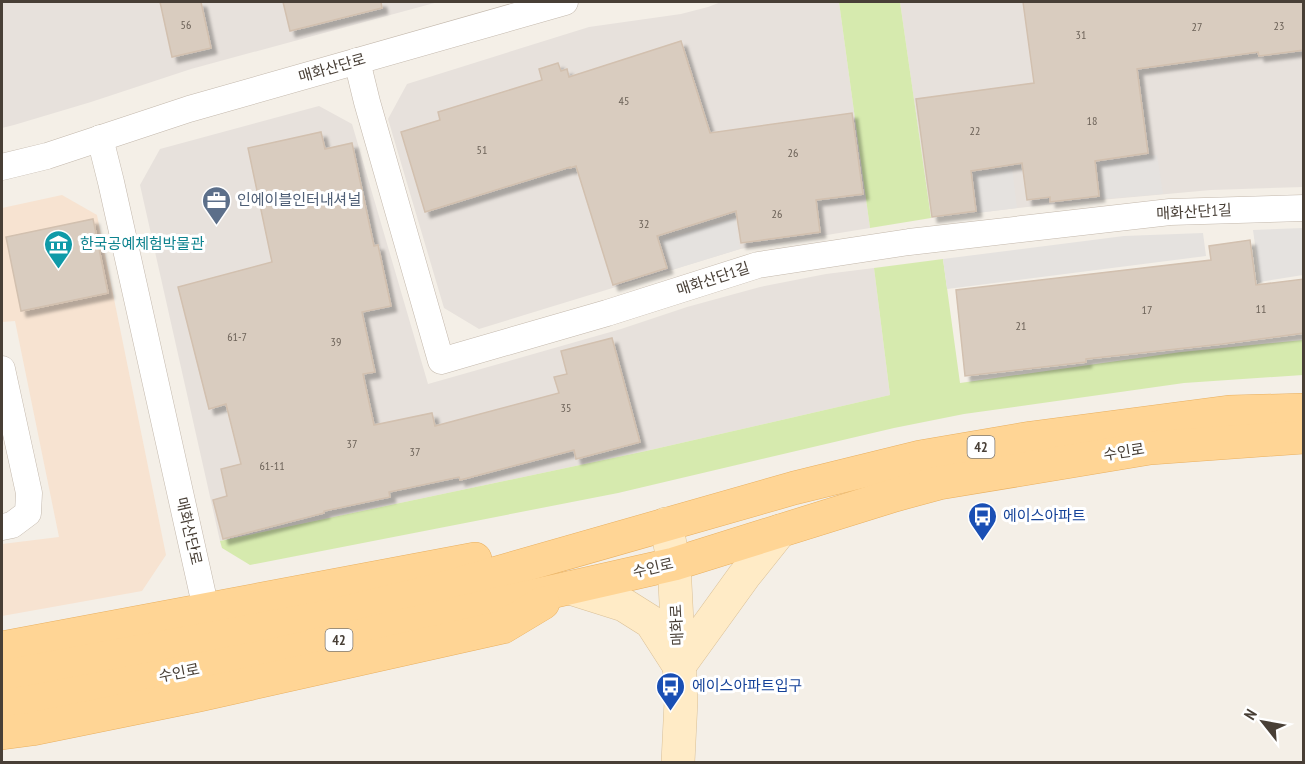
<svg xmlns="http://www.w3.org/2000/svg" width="1305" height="764" font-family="'PT Sans Narrow','Noto Sans KR',sans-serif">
	<defs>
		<filter id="shadow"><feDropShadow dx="5.5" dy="5.5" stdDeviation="1.5" flood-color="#0004"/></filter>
	</defs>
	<rect width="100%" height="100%" fill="#f4efe7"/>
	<!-- commercial -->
	<polygon fill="#f7e3d1" points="62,195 97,215 166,555 142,591 2,616 2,544 59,537 15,321 2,322 2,208"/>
	<!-- industrial -->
	<g fill="#e7e1dc">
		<polygon points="2,2 438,2 191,69 91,102 14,125 2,128"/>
		<polygon points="721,2 839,2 870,228 740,249 479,329 444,308 388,119 407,84 589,27 681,14 708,7"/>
		<polygon points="900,2 1303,2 1303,187 1211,190 1045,205 931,218"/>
		<polygon points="319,106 352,124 428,384 621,329 687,307 760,287 826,274 874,268 890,395 646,451 220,541 140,185 160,149"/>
	</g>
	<!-- green -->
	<g fill="#d6eaae">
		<polygon points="839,2 900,2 931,218 870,228"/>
		<polygon points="943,259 960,383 1181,352 1303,340 1303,375 1184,383 964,414 894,428 618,493 250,565 222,548 220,541 646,451 890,395 874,268"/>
	</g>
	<!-- parking -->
	<g fill="#e5e2df">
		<polygon points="1157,155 1163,194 1102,199 1098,162"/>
		<polygon points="1012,168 1017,208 978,213 974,172"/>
		<polygon points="735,218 740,249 672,270 662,240"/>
		<polygon points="1303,228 1303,275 1260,282 1253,230"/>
		<polygon points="1203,233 1206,256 947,289 943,259 1124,236"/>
	</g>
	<!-- building -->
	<g fill="#d9ccbf" stroke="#d2c0af" stroke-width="1.5" filter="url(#shadow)">
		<polygon points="160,2 201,2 211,48 172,57"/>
		<polygon points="283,2 381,2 382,8 290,31"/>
		<polygon points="1023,2 1304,2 1304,50 1259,56 1258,52 1137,69 1148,153 1095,161 1099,196 1050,202 1050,197 1027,200 1022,163 971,171 976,211 932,217 916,99 1034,83"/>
		<polygon points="681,41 710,133 852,113 863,194 816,200 820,232 741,243 736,211 657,236 667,268 613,285 576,166 570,168 570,167 425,212 401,132 440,120 438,112 542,80 539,69 558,63 561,71 567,69 569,77"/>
		<polygon points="321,132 325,149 352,143 374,246 378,245 391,306 362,312 375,372 363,374 374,425 432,413 435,426 559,393 554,377 567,374 561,351 612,338 640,442 576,459 574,450 460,480 459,477 389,492 390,497 324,511 324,513 223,539 213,500 227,496 221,469 241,464 226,404 209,409 178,287 272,262 248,148"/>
		<polygon points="93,219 108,293 21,311 6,237"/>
		<polygon points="1250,240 1256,285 1304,279 1304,333 1222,344 1086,359 1086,362 965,376 956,290 1211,260 1209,246"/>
	</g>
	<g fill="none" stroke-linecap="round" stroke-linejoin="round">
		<defs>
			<g id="street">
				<polyline points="357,61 367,102 441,361 607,313 758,265 909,242 1170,212 1304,208"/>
				<polyline points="100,138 111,182 206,609"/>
				<polyline points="2,167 47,156 189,109 565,2"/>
				<polyline points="2,369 29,493 28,513 12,525 2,527"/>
			</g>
			<g id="secondary">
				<polyline points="666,524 674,564 681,701 678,762"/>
				<polyline points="570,588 624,605 651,622 678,664"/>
				<polyline points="679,666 744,576 780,531"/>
			</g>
			<g id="primary">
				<polyline points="2,648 475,559"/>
				<polyline points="2,677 321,618 437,590 794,488 920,457 1031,438 1229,412 1304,410"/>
				<polyline points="2,705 25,703 278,654 674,564 895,495 939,483 1150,448 1304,437"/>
				<polyline points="2,733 32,729 199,695 503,627 543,603"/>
			</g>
		</defs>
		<!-- street casing -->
		<use href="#street" stroke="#c3b8ac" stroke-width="27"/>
		<!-- secondary casing -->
		<use href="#secondary" stroke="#dac097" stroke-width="34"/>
		<!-- primary casing -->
		<use href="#primary" stroke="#e9b060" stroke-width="34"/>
		<!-- street -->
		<use href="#street" stroke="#fff" stroke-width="26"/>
		<!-- secondary -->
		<use href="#secondary" stroke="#ffebc6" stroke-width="33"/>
		<!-- primary -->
		<use href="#primary" stroke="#ffd595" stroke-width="33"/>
	</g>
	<!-- icons -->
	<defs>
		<symbol id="office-pin" viewBox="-11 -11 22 30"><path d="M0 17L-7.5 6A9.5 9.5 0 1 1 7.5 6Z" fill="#5c6f8a" stroke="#fff"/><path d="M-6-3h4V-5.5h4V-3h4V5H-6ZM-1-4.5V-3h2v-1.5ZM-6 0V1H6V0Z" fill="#fff"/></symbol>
		<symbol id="museum-pin" viewBox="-11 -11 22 30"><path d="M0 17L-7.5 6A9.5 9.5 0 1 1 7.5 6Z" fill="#0f9aa8" stroke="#fff"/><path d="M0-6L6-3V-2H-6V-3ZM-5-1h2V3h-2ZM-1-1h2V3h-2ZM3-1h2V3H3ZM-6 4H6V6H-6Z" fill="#fff"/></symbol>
		<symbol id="bus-pin" viewBox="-11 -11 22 30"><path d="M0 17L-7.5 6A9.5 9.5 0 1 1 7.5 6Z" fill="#1a4fb4" stroke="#fff"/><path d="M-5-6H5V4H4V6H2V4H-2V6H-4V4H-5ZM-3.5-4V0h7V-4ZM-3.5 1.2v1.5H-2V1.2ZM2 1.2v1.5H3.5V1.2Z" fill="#fff"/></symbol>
	</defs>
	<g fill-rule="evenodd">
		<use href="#office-pin" x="200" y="184" width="33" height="45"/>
		<use href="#museum-pin" x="42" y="228" width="33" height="45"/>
		<use href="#bus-pin" x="966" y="500" width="33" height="45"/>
		<use href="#bus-pin" x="654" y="670" width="33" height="45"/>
	</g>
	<g text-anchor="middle" stroke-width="6" stroke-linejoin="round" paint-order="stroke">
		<!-- number labels -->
		<g font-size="12" fill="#6c6258">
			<text x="186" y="29">56</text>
			<text x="1279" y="30">23</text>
			<text x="1197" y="31">27</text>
			<text x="1081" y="39">31</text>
			<text x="624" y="105">45</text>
			<text x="1092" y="125">18</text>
			<text x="975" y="135">22</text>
			<text x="482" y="154">51</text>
			<text x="793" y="157">26</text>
			<text x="777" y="218">26</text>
			<text x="644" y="228">32</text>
			<text x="1261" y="313">11</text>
			<text x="1147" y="314">17</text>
			<text x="1021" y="330">21</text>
			<text x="237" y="341">61-7</text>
			<text x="336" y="346">39</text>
			<text x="566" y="412">35</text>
			<text x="352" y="448">37</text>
			<text x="415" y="456">37</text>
			<text x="272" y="470">61-11</text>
		</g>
		<!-- shield labels -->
		<g fill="#fff" stroke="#7f7972" stroke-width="1.5">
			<rect x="967.5" y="436" width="27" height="22" rx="4.5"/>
			<rect x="325.5" y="629" width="27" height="22" rx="4.5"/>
		</g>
		<g font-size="14" font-weight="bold" fill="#483f36">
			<text x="981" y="452">42</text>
			<text x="339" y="645">42</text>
		</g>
		<!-- street labels -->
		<g font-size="15" fill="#483f36" stroke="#fff">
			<text transform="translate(332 68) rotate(-16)" y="5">매화산단로</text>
			<text transform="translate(1194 212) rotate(-3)" y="5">매화산단1길</text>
			<text transform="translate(713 279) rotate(-18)" y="5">매화산단1길</text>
			<text transform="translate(1124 452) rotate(-9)" y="5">수인로</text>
			<text transform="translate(189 531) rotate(77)" y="5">매화산단로</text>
			<text transform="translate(653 568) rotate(-13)" y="5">수인로</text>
			<text transform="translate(677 625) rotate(-93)" y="5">매화로</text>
			<text transform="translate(179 673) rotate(-11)" y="5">수인로</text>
		</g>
		<!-- service labels -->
		<g font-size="15" fill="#4e5e75" stroke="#fff" text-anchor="start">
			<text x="237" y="205">인에이블인터내셔널</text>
		</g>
		<!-- culture labels -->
		<g font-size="15" fill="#0d838f" stroke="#fff" text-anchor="start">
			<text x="80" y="249">한국공예체험박물관</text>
		</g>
		<!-- transit labels -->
		<g font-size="15" fill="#164399" stroke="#fff" text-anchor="start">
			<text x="1003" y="521">에이스아파트</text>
			<text x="692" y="691">에이스아파트입구</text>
		</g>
	</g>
	<!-- border -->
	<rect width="1305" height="764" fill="none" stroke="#483f36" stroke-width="6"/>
	<!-- north arrow -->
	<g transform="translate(1263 722) rotate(301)" stroke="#ffffff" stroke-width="4.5" paint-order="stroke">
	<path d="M0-4.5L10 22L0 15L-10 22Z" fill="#483f36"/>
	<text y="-9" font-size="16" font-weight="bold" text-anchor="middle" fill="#483f36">N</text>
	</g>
</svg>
